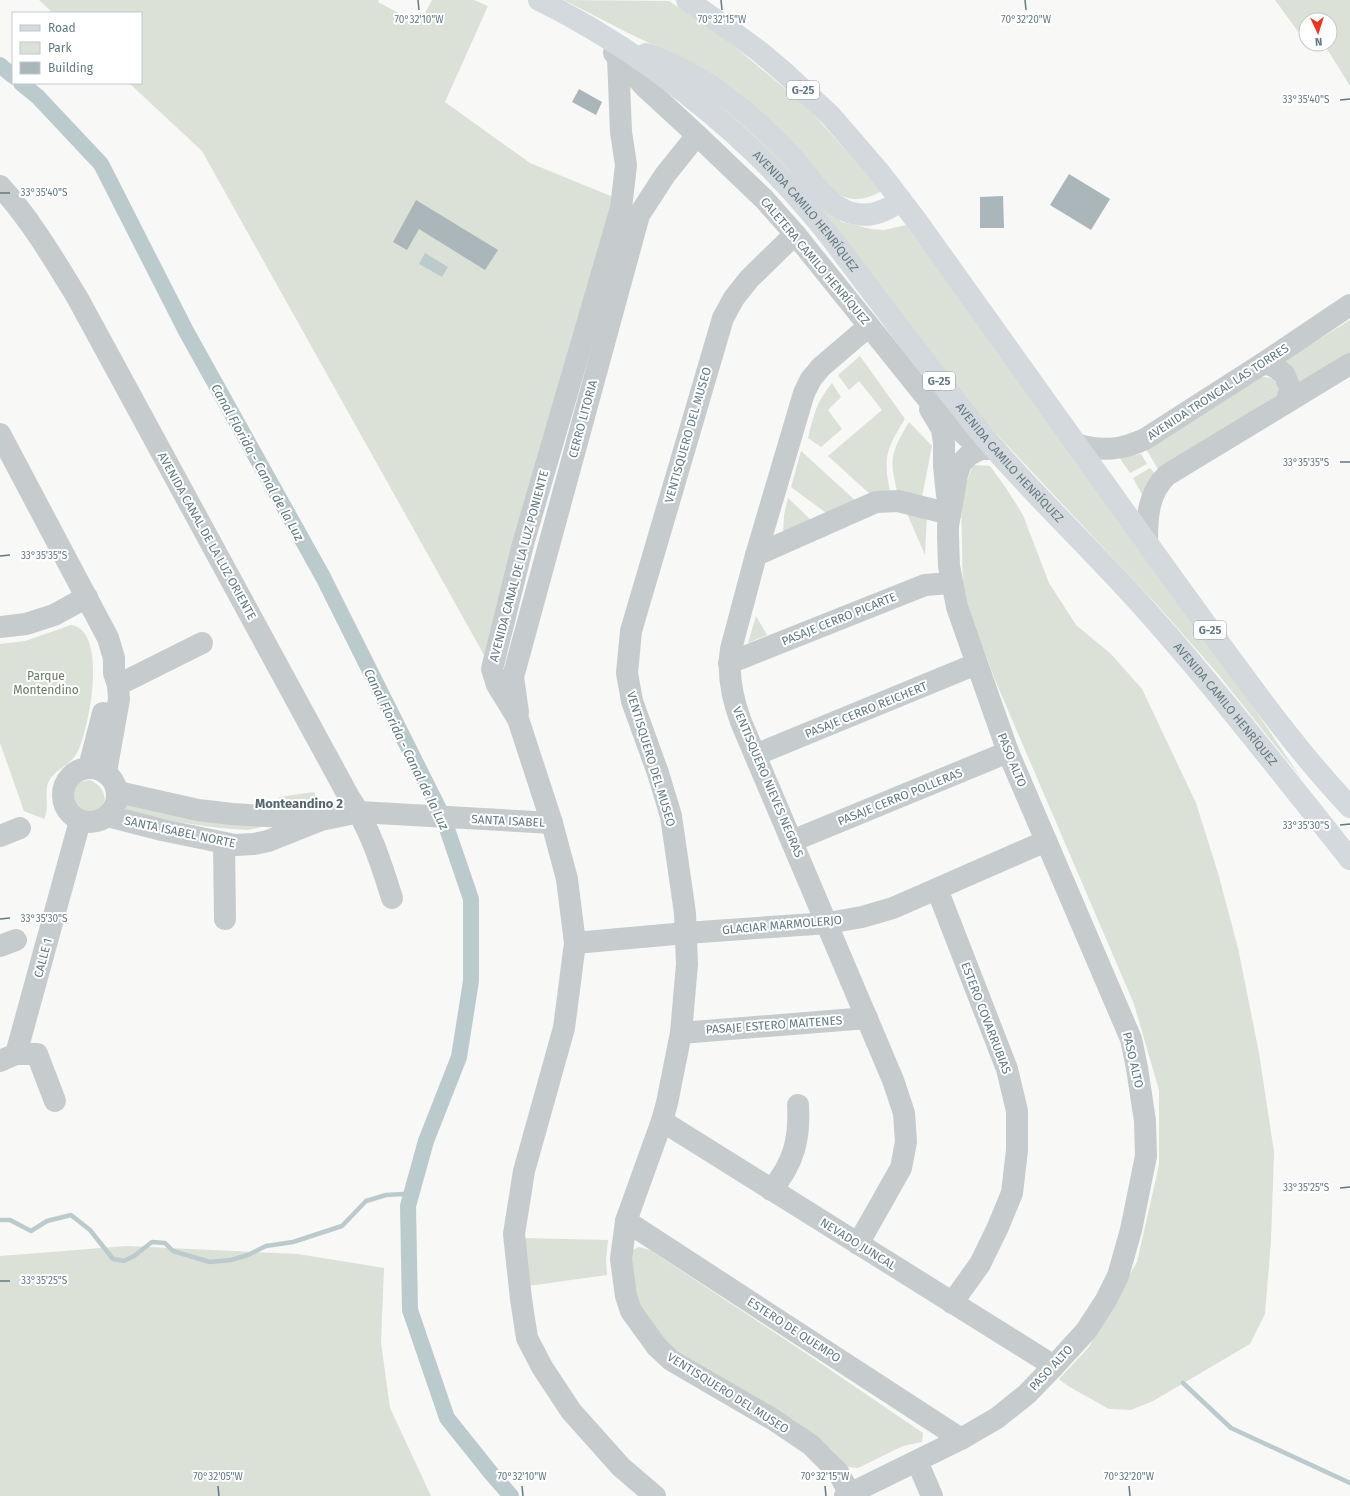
<svg xmlns="http://www.w3.org/2000/svg" width="1350" height="1496" font-family="'Fira Sans',sans-serif">
	<rect width="100%" height="100%" fill="#f8f8f6"/>
	<!-- green -->
	<g fill="#dbe1d6">
		<polygon points="39,0 379,0 378,2 419,24 432,0 474,0 488,6 445,102 530,163 623,201 488,662 202,151 129,83 141,83 141,13 53,13"/>
		<path d="M564,0L669,1L723,37L807,107L882,191C871,197 857,202 845,197C838,195 830,187 824,183L698,66L628,33Z"/>
		<polygon points="1275,0 1350,0 1350,86 1324,44 1330,44 1330,20 1306,20 1306,40 1305,41"/>
		<polygon points="693,86 720,102 766,144 820,204 842,222 871,229 884,230 906,225 1194,619 1301,778 1218,674 1159,607 990,427"/>
		<polygon points="1350,320 1350,355 1295,388 1279,364"/>
		<path d="M860,356L905,419C885,451 883,458 891,496H872L828,456L882,410L859,381L849,390L838,375Z"/>
		<path d="M1261,377C1275,377 1277,382 1279,394L1159,471L1146,449Z"/>
		<path d="M832,383L841,397L828,410L842,429L821,447L808,438C814,414 816,403 832,383Z"/>
		<path d="M909,422L932,446L922,497L898,495C889,459 890,454 909,422Z"/>
		<polygon points="801,451 858,503 829,515 791,487"/>
		<polygon points="1141,454 1147,464 1130,473 1119,457"/>
		<polygon points="973,465 990,466 1004,485 1023,515 1049,583 1076,625 1111,654 1142,689 1196,803 1218,873 1238,948 1259,1053 1274,1152 1271,1241 1265,1314 1250,1344 1153,1401 1131,1410 1109,1409 1068,1386 1059,1379 1089,1347 1137,1262 1159,1165 1159,1090 1134,1004 995,680 963,594 961,497"/>
		<polygon points="1150,468 1155,474 1144,498 1133,478"/>
		<polygon points="788,498 813,522 783,534 784,515"/>
		<polygon points="905,509 927,515 925,555"/>
		<polygon points="756,616 767,635 748,643"/>
		<path d="M71,625C109,630 89,730 77,753C70,766 53,770 48,783C44,795 50,808 44,819L24,811L0,743V644L25,641Z"/>
		<path d="M90,780C110,789 110,812 86,814C64,805 65,782 90,780Z"/>
		<polygon points="314,792 322,810 282,812 279,797"/>
		<polygon points="129,802 270,825 248,830 219,828 163,820 127,812 125,805"/>
		<polygon points="523,1238 608,1240 606,1259 607,1275 528,1286"/>
		<polygon points="127,1246 298,1254 384,1268 381,1343 390,1408 431,1496 0,1496 0,1256"/>
		<polygon points="639,1247 650,1250 810,1356 923,1433 922,1442 903,1446 858,1468 848,1467 831,1449 797,1422 671,1347 650,1324 638,1303 632,1282 632,1250"/>
	</g>
	<!-- water -->
	<polygon fill="#bbcbcd" points="425,253 448,267 442,277 419,264"/>
	<g fill="none" stroke-linecap="round" stroke-linejoin="round">
		<!-- stream -->
		<g stroke="#bbcbcd" stroke-width="4.5">
			<polyline points="0,1220 10,1220 31,1231 47,1221 71,1215 90,1230 113,1259 124,1261 134,1256 152,1242 165,1243 173,1251 210,1262 231,1260 248,1255 266,1246 293,1242 342,1226 366,1201 386,1195 403,1194 411,1196"/>
			<polyline points="1183,1383 1231,1428 1350,1483"/>
		</g>
		<!-- canal -->
		<g stroke="#bbcbcd" stroke-width="16">
			<polyline points="0,65 13,76"/>
			<polyline points="21,83 38,97 101,164 186,331 323,577 443,817 471,899 471,981 459,1057 426,1141 408,1206 410,1310 447,1418 491,1473 511,1496"/>
		</g>
	</g>
	<!-- building -->
	<g fill="#aab6b9">
		<polygon points="579,89 602,102 596,115 572,102"/>
		<polygon points="1069,174 1110,199 1091,230 1050,205"/>
		<polygon points="1003,196 1004,228 980,228 980,197"/>
		<polygon points="416,200 498,250 485,270 419,229 407,250 393,242"/>
	</g>
	<g fill="none" stroke-linecap="round" stroke-linejoin="round">
		<!-- minor -->
		<g stroke="#c6cbcd" stroke-width="22">
			<polyline points="614,53 646,88 697,135 764,199 795,234 935,408 981,449"/>
			<polyline points="618,57 621,132 626,165 621,208 523,544 492,669 497,685 518,719 552,823 567,879 575,943 564,1028 524,1171 514,1234 521,1299 527,1338 542,1367 571,1411 621,1467 655,1496"/>
			<path d="M0,186C31,220 53,258 77,297L349,797C370,828 381,863 392,898"/>
			<polyline points="795,234 749,279 734,298 723,318 631,631 627,673 632,701 658,773 671,816 685,913 687,964 681,1033 667,1103 662,1121 626,1221 621,1259 626,1296 631,1311 657,1347 671,1360 774,1420 811,1445 838,1472 850,1494"/>
			<polyline points="1262,364 1272,365 1284,374 1290,388 1287,401"/>
			<polyline points="930,409 942,429 944,443 944,466 947,495"/>
			<polyline points="0,434 108,638 114,658 114,673 118,685 119,699 106,772"/>
			<path d="M1076,444C1101,452 1122,450 1145,439L1262,364L1350,305"/>
			<path d="M1147,542C1147,517 1148,493 1167,475L1350,364"/>
			<polyline points="756,555 876,502 898,501 950,514"/>
			<polyline points="0,627 26,624 54,615 87,597"/>
			<polyline points="729,663 925,585 951,583"/>
			<polyline points="118,685 202,643"/>
			<polyline points="518,712 513,677 639,215 665,175 697,135"/>
			<polyline points="755,755 976,664"/>
			<polyline points="89,767 103,713"/>
			<circle cx="90" cy="795" r="27"/>
			<polyline points="118,792 198,810 232,814 316,819"/>
			<polyline points="108,816 162,830 235,845 254,844 268,841 321,820 359,812 552,823"/>
			<polyline points="0,836 20,828"/>
			<polyline points="792,841 1008,752"/>
			<polyline points="224,843 225,919"/>
			<polyline points="937,889 1007,1069 1017,1111 1017,1150 1012,1193 998,1227 980,1264 952,1303"/>
			<polyline points="575,943 686,933 828,923 862,917 893,908 1046,841"/>
			<polyline points="0,946 16,940"/>
			<polyline points="681,1033 867,1018"/>
			<polyline points="16,1054 37,1054 55,1101"/>
			<polyline points="0,1061 16,1054 80,821"/>
			<polyline points="662,1121 1054,1366"/>
			<path d="M771,1190C794,1164 800,1138 798,1105"/>
			<polyline points="626,1221 961,1439"/>
			<path d="M858,1244L901,1168L906,1142L904,1113L893,1080L741,722C732,698 727,675 731,649L756,555L804,393L811,379L821,367L869,326"/>
			<polyline points="917,1461 932,1496"/>
			<polyline points="845,1496 961,1439 997,1418 1027,1394 1054,1366 1086,1331 1106,1300 1118,1276 1131,1230 1146,1156 1145,1121 1137,1068 1131,1039 1008,752 957,607 949,566 948,537 948,526 957,475 961,463 969,455 981,449 995,449"/>
		</g>
		<!-- major -->
		<g stroke="#d3d9dc" stroke-width="22">
			<path id="s1" d="M539,0C638,49 739,127 810,212C830,235 847,259 865,283C905,335 944,388 986,439C1039,501 1100,557 1153,618C1222,696 1285,778 1350,859"/>
			<path d="M687,0L733,32L760,52L786,74L830,115L880,173L916,220C1004,343 1092,467 1181,590C1235,664 1287,740 1350,807"/>
			<path d="M646,54C704,74 750,112 791,156C807,173 821,198 842,209C863,220 883,214 901,200"/>
		</g>
	</g>
	<!-- ticks -->
	<path fill="none" stroke="#627982" stroke-width="1.5" d="M418,0L419,10M721,0L722,10M1025,0L1026,10M1340,100L1350,99M0,193H10M1340,462H1350M0,556L10,555M1340,825L1350,824M0,919L10,918M1340,1188L1350,1187M0,1281H10M218,1486L219,1496M522,1486L523,1496M825,1486L826,1496M1129,1486L1130,1496"/>
	<g text-anchor="middle" stroke-width="4" stroke-linejoin="round" paint-order="stroke">
		<!-- shield labels -->
		<g fill="#fff" stroke="#91a1a8" stroke-width="1">
			<rect x="787" y="81" width="32" height="18" rx="3"/>
			<rect x="923" y="372" width="32" height="18" rx="3"/>
			<rect x="1194" y="621" width="32" height="18" rx="3"/>
		</g>
		<g font-size="11" font-weight="bold" fill="#627982">
			<text x="803" y="94">G-25</text>
			<text x="939" y="385">G-25</text>
			<text x="1210" y="634">G-25</text>
		</g>
		<!-- street labels -->
		<g font-size="12" fill="#627982" stroke="#fff">
			<text dy="4" stroke="none"><textPath href="#s1" startOffset="343">AVENIDA CAMILO HENRÍQUEZ</textPath></text>
			<text transform="translate(815 261) rotate(50)" y="4">CALETERA CAMILO HENRÍQUEZ</text>
			<text transform="translate(1218 392) rotate(-33)" y="4">AVENIDA TRONCAL LAS TORRES</text>
			<text transform="translate(583 419) rotate(-75)" y="4">CERRO LITORIA</text>
			<text transform="translate(688 435) rotate(-74)" y="4">VENTISQUERO DEL MUSEO</text>
			<text dy="4" stroke="none"><textPath href="#s1" startOffset="667">AVENIDA CAMILO HENRÍQUEZ</textPath></text>
			<text transform="translate(207 536) rotate(61)" y="4">AVENIDA CANAL DE LA LUZ ORIENTE</text>
			<text transform="translate(519 566) rotate(-75)" y="4">AVENIDA CANAL DE LA LUZ PONIENTE</text>
			<text transform="translate(839 619) rotate(-22)" y="4">PASAJE CERRO PICARTE</text>
			<text dy="4" stroke="none"><textPath href="#s1" startOffset="991">AVENIDA CAMILO HENRÍQUEZ</textPath></text>
			<text transform="translate(866 710) rotate(-22)" y="4">PASAJE CERRO REICHERT</text>
			<text transform="translate(651 759) rotate(73)" y="4">VENTISQUERO DEL MUSEO</text>
			<text transform="translate(1012 760) rotate(68)" y="4">PASO ALTO</text>
			<text transform="translate(768 782) rotate(67)" y="4">VENTISQUERO NIEVES NEGRAS</text>
			<text transform="translate(900 797) rotate(-22)" y="4">PASAJE CERRO POLLERAS</text>
			<text transform="translate(508 821) rotate(3)" y="4">SANTA ISABEL</text>
			<text transform="translate(180 832) rotate(12)" y="4">SANTA ISABEL NORTE</text>
			<text transform="translate(782 925) rotate(-5)" y="4">GLACIAR MARMOLERJO</text>
			<text transform="translate(43 958) rotate(-75)" y="4">CALLE 1</text>
			<text transform="translate(986 1018) rotate(69)" y="4">ESTERO COVARRUBIAS</text>
			<text transform="translate(774 1025) rotate(-4)" y="4">PASAJE ESTERO MAITENES</text>
			<text transform="translate(1133 1060) rotate(77)" y="4">PASO ALTO</text>
			<text transform="translate(858 1244) rotate(32)" y="4">NEVADO JUNCAL</text>
			<text transform="translate(794 1330) rotate(33)" y="4">ESTERO DE QUEMPO</text>
			<text transform="translate(1051 1368) rotate(-47)" y="4">PASO ALTO</text>
			<text transform="translate(728 1393) rotate(32)" y="4">VENTISQUERO DEL MUSEO</text>
		</g>
		<!-- park labels -->
		<g font-size="12" fill="#697a61" stroke="#fff">
			<text x="46" y="680">Parque<tspan x="46" dy="14">Montendino</tspan></text>
		</g>
		<!-- water labels -->
		<g font-size="13" font-style="italic" fill="#5d787c" stroke="#fff">
			<text transform="translate(258 462) rotate(61)" y="5">Canal Florida - Canal de la Luz</text>
			<text transform="translate(407 749) rotate(64)" y="5">Canal Florida - Canal de la Luz</text>
		</g>
		<!-- neighbourhood labels -->
		<g font-size="13" font-weight="bold" fill="#54666d" stroke="#fff">
			<text x="299" y="808">Monteandino 2</text>
		</g>
	</g>
	<g font-size="10" text-anchor="middle" fill="#627982" stroke="#fff" stroke-width="4" stroke-linejoin="round" paint-order="stroke">
		<text x="419" y="23">70°32'10"W</text>
		<text x="722" y="23">70°32'15"W</text>
		<text x="1026" y="23">70°32'20"W</text>
		<text x="1306" y="103">33°35'40"S</text>
		<text x="44" y="196">33°35'40"S</text>
		<text x="1306" y="466">33°35'35"S</text>
		<text x="44" y="559">33°35'35"S</text>
		<text x="1306" y="829">33°35'30"S</text>
		<text x="44" y="922">33°35'30"S</text>
		<text x="1306" y="1191">33°35'25"S</text>
		<text x="44" y="1284">33°35'25"S</text>
		<text x="218" y="1480">70°32'05"W</text>
		<text x="522" y="1480">70°32'10"W</text>
		<text x="825" y="1480">70°32'15"W</text>
		<text x="1129" y="1480">70°32'20"W</text>
	</g>
	<!-- legend -->
	<rect x="12" y="12" width="130" height="72" fill="#ffffff" stroke="#c0c9cd"/>
	<rect x="20" y="25" width="20" height="6" fill="#d3d9dc" stroke="#c0c9cd"/>
	<text x="48" y="32" font-size="12" fill="#627982">Road</text>
	<rect x="20" y="42" width="20" height="12" fill="#dbe1d6" stroke="#c0c9cd"/>
	<text x="48" y="52" font-size="12" fill="#627982">Park</text>
	<rect x="20" y="62" width="20" height="12" fill="#aab6b9" stroke="#c0c9cd"/>
	<text x="48" y="72" font-size="12" fill="#627982">Building</text>
	<!-- north arrow -->
	<g transform="translate(1318 32) rotate(176)"><circle r="19" fill="#ffffff" stroke="#c0c9cd"/>
	<path d="M0-3L7 15L0 10L-7 15Z" fill="#ee3120"/>
	<text y="-6" font-size="11" font-weight="bold" text-anchor="middle" fill="#627982">N</text>
	</g>
</svg>
